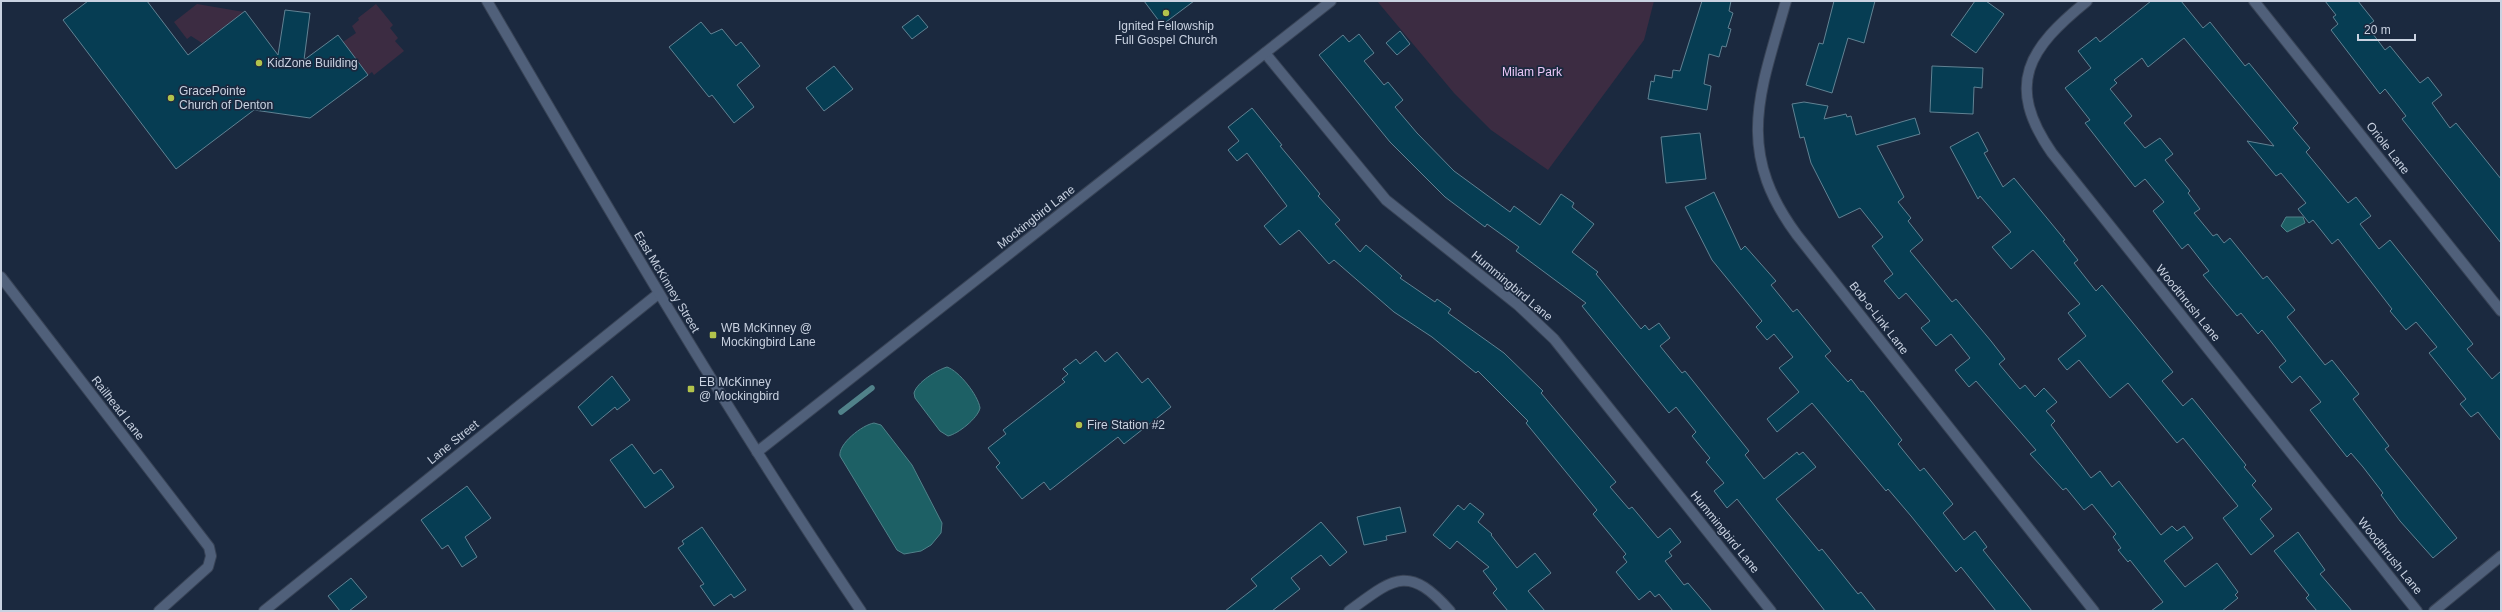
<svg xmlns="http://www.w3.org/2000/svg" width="2502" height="612" font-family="Helvetica,sans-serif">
	<rect width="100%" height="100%" fill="#1b293f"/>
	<!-- green -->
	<g fill="#3c2c42">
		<polygon points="1377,1 1654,1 1644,40 1548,170 1491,130 1454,93"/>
		<polygon points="197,4 244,12 202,43 191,36 187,39 174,22"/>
		<polygon points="376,4 393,25 390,28 398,38 395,41 404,51 374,75 372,72 368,75 343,42 356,33 352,26 359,20 358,18"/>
	</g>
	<!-- water -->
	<g fill="#1d6065" stroke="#51828a">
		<polygon points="2286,217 2303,217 2305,223 2287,232 2281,226"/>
		<path d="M947,367C959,371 978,395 980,408C978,418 958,434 948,436L940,431L915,398L914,393C917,382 937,370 947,367Z"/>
		<path d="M874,423L881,425L912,465L942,523L941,533L931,545L921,551L904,554L897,550L840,456C838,444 862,425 874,423Z"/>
	</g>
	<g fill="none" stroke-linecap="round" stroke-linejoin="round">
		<!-- stream -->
		<polyline stroke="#51828a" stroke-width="5.5" points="841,412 872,388"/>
	</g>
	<!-- building -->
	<g fill="#063d53" stroke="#618293">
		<polygon points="88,1 147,1 188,55 245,11 278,55 285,10 310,13 304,60 338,35 368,75 310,118 254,110 176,169 63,20"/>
		<polygon points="1144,1 1194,1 1162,25"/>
		<polygon points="1702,1 1731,1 1729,11 1733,13 1728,28 1731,29 1726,47 1722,46 1719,57 1709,54 1704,84 1711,86 1707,110 1648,99 1651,81 1654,82 1655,75 1672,78 1673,70 1680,71"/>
		<polygon points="1834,1 1875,1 1864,43 1848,38 1832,93 1806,85 1819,43 1823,44"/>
		<polygon points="1975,1 1986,1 2004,14 1976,53 1951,35"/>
		<polygon points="2151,1 2181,1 2203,28 2210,22 2245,66 2249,63 2298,123 2293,128 2310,148 2306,152 2348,203 2356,197 2371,216 2360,224 2379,249 2390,240 2473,344 2467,349 2492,379 2501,371 2501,441 2478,412 2471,417 2460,404 2466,399 2429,353 2437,347 2416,322 2406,330 2390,311 2392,309 2338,239 2332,244 2313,220 2309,223 2298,209 2306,203 2281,173 2276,176 2247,141 2274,146 2184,38 2148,67 2142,58 2114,80 2117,83 2110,89 2132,116 2124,123 2145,148 2160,138 2173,154 2165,160 2190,191 2188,193 2200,209 2194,213 2213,236 2217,234 2224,243 2230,238 2263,279 2267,276 2295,310 2287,317 2325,365 2332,360 2359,394 2353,399 2389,446 2385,449 2457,538 2433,558 2400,521 2381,495 2383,493 2363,467 2351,453 2347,457 2310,410 2321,402 2300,376 2292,383 2279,367 2286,361 2262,330 2258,334 2241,313 2237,316 2203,275 2209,271 2188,244 2182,249 2153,211 2164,202 2145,179 2135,187 2085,123 2090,120 2065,88 2091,68 2078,51 2096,37 2100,42"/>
		<polygon points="2325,1 2358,1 2374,21 2367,26 2385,50 2390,46 2420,83 2428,77 2442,95 2432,103 2450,128 2456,123 2501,179 2501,243 2402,119 2406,116 2385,89 2380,94 2331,30 2338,24 2333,17 2336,15"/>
		<polygon points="918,15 928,27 912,39 902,27"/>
		<polygon points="701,22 711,34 722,29 736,46 741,42 760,66 737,85 754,107 734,123 712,95 709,97 669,47"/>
		<polygon points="1400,31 1410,44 1397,55 1386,43"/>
		<polygon points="1359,34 1374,53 1364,61 1384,85 1388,82 1403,100 1395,107 1417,133 1454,171 1510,212 1514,206 1540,225 1561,194 1574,203 1572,207 1594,224 1572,252 1598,272 1596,274 1641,329 1645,325 1649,330 1659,323 1670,338 1660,346 1682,373 1685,371 1749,451 1745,455 1764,479 1797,452 1799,455 1803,452 1816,467 1776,499 1819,551 1822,549 1858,594 1861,592 1876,611 1825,611 1737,499 1727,508 1714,491 1724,483 1706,462 1710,458 1692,436 1696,432 1676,407 1669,413 1582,306 1586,303 1516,251 1519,247 1487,224 1485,227 1445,197 1390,142 1319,55 1343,35 1349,42"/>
		<polygon points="834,66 853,89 824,111 806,88"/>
		<polygon points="1932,66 1983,68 1982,88 1974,87 1973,114 1930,112"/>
		<polygon points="1804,102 1828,106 1824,119 1846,114 1847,117 1851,116 1856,135 1915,118 1920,134 1877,146 1904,197 1898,202 1911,218 1908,221 1923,240 1910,251 1952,302 1956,299 1991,341 2005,359 1999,364 2020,389 2025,385 2035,397 2044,388 2057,402 2046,411 2055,421 2051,425 2091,478 2100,471 2112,487 2119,481 2161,535 2172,526 2177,531 2184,526 2193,538 2164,561 2185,587 2217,563 2238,592 2235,595 2238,598 2222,611 2151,611 2163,602 2130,560 2128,562 2118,550 2121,548 2113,537 2116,534 2092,504 2084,510 2066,488 2063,490 2030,454 2036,450 1976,381 1969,387 1955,370 1970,358 1951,334 1936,346 1921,328 1930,321 1906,293 1899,299 1884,281 1893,274 1872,246 1883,237 1860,208 1839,218 1811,163 1804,137 1800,138 1792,104"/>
		<polygon points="1252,108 1282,145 1280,146 1320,194 1318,196 1340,220 1335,224 1360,252 1366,245 1402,276 1400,278 1435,302 1437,299 1451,309 1448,313 1504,353 1543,391 1541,393 1616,482 1610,487 1629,509 1632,507 1658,538 1670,528 1681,542 1669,552 1672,556 1665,561 1684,585 1688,583 1712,611 1673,611 1659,594 1655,597 1650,591 1639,600 1616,572 1627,562 1623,557 1626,554 1593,514 1597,510 1526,423 1528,421 1478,371 1476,373 1432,337 1394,312 1334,260 1329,264 1299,230 1280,245 1264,226 1287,206 1247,153 1237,161 1228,150 1239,141 1228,127"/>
		<polygon points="1978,132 1988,151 1984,153 2003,187 2014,178 2065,240 2063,241 2078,260 2074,263 2096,291 2102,285 2173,372 2162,381 2183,406 2192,398 2246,465 2244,467 2256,481 2252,485 2272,509 2260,519 2274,536 2251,555 2223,518 2238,506 2183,438 2177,443 2128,383 2110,398 2079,360 2067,370 2058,359 2086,336 2068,313 2080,304 2033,250 2011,269 1992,247 2011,232 1980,196 1978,199 1950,147"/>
		<polygon points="1700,133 1706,179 1666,183 1661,137"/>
		<polygon points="1714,192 1741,250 1745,246 1776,281 1771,285 1793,312 1797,309 1831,351 1825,356 1848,382 1851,379 1861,392 1863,391 1902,440 1898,444 1920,471 1924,468 1953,504 1943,513 1964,540 1975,531 1987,547 1983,550 2032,611 1996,611 1961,567 1956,572 1911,516 1888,489 1886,491 1812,403 1777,432 1767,419 1799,392 1779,368 1793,357 1774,334 1767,340 1756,327 1762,321 1712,260 1685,207"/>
		<polygon points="1096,351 1105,362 1117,352 1142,383 1148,378 1171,407 1124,444 1118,437 1050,490 1044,482 1022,499 996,467 1000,463 988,448 1006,434 1003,430 1065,382 1062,379 1068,374 1063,369 1076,359 1080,364"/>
		<polygon points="612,376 630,400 617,410 615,407 592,426 578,407"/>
		<polygon points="632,444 654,474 661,469 674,487 645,508 610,460"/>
		<polygon points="467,486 491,518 465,537 477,557 462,567 448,545 442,549 421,520"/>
		<polygon points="1470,503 1484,514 1478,522 1492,534 1491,535 1517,568 1535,553 1551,573 1528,591 1545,611 1508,611 1493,593 1497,589 1483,571 1489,567 1457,541 1450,549 1433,535 1458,505 1464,510"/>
		<polygon points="1400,507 1406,532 1386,536 1387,540 1364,545 1357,517"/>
		<polygon points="1321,522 1347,552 1330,566 1321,555 1291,578 1300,589 1272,611 1225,611 1257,586 1251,579"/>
		<polygon points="702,527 746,590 734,598 731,594 714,606 700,586 704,584 678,548 684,544 682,541"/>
		<polygon points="2298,532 2325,570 2320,574 2352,611 2317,611 2306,598 2309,595 2274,551"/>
		<polygon points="351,578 367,597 349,611 340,611 328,596"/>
	</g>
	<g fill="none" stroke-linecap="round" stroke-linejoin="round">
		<defs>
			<g id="minor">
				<path d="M1786,1C1760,93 1734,150 1797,235L2094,611"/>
				<path d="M2087,1C2029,48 2004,84 2052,153L2417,611"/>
				<polyline points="2254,1 2501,311"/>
				<polyline points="1265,53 1386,200 1518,305 1554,339 1771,611"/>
				<polyline points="1,277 209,547 211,556 208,567 159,611"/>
				<polyline points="264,611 658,294"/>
				<path d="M1349,611C1393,579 1408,563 1450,611"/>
				<polyline points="2434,611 2501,556"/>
			</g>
			<polyline id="tertiary" points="757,452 1331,1"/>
			<path id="secondary" d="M487,1C607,207 727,413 861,611"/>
		</defs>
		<!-- minor casing -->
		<use href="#minor" stroke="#384356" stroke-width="12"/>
		<!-- tertiary casing -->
		<use href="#tertiary" stroke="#384356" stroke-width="12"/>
		<!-- secondary casing -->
		<use href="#secondary" stroke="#384356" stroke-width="12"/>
		<!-- minor -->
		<use href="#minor" stroke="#50607a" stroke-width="10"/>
		<!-- tertiary -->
		<use href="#tertiary" stroke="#50607a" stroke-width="10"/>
		<!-- secondary -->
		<use href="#secondary" stroke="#50607a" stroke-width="10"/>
	</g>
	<!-- markers -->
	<g fill="#b2c34c" stroke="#1b293f" stroke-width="1.5">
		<circle cx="1166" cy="13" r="4"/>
		<circle cx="259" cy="63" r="4"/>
		<circle cx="171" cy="98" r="4"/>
		<rect x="709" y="331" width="8" height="8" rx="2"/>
		<rect x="687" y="385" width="8" height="8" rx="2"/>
		<circle cx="1079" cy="425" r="4"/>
	</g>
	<g text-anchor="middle" stroke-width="3.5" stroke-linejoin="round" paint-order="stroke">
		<!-- poi labels -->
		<g font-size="12" fill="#c9d2e1" stroke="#1b293f" text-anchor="start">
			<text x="1166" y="30" text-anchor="middle">Ignited Fellowship<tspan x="1166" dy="14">Full Gospel Church</tspan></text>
			<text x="267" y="67">KidZone Building</text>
			<text x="179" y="95">GracePointe<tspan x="179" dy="14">Church of Denton</tspan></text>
			<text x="721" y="332">WB McKinney @<tspan x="721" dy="14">Mockingbird Lane</tspan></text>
			<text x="699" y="386">EB McKinney<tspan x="699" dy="14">@ Mockingbird</tspan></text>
			<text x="1087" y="429">Fire Station #2</text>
		</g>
		<!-- park labels -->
		<g font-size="12" fill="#ebc7f7" stroke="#1b293f">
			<text x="1532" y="76">Milam Park</text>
		</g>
		<!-- street labels -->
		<g font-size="12" fill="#c9d2e1" stroke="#1b293f">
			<text transform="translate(2388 148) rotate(52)" y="4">Oriole Lane</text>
			<text transform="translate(1036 217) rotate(-38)" y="4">Mockingbird Lane</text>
			<text transform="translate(667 282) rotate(59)" y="4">East McKinney Street</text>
			<text transform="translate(1512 286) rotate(40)" y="4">Hummingbird Lane</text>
			<text transform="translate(2188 303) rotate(51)" y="4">Woodthrush Lane</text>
			<text transform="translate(1879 318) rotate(52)" y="4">Bob-o-Link Lane</text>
			<text transform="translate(118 408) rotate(52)" y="4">Railhead Lane</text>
			<text transform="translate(453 442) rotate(-39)" y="4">Lane Street</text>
			<text transform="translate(1725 532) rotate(51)" y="4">Hummingbird Lane</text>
			<text transform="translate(2390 556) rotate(51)" y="4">Woodthrush Lane</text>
		</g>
	</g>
	<!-- border -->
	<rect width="2502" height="612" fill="none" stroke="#c9d2e1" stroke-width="4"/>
	<!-- scale -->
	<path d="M2358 34v6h57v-6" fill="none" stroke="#c9d2e1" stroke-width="2"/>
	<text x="2364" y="34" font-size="12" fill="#c9d2e1" stroke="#1b293f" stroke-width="3" paint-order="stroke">20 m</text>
</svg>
